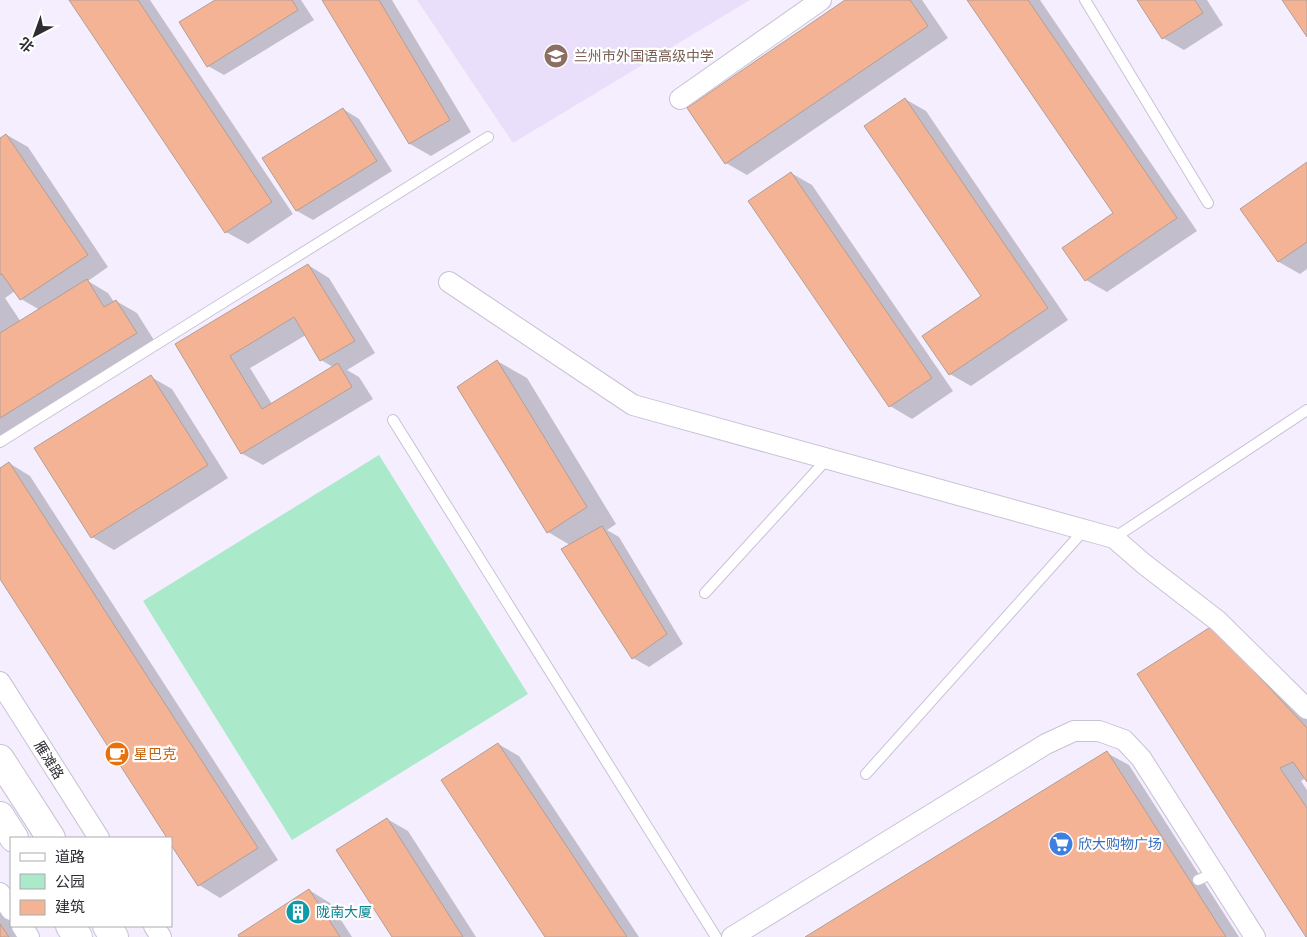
<svg xmlns="http://www.w3.org/2000/svg" width="1307" height="937" font-family="Lato,'Noto Sans SC',sans-serif">
	<rect width="100%" height="100%" fill="#f4eefe"/>
	<!-- built -->
	<polygon fill="#e9dffb" points="417,0 750,0 513,143"/>
	<!-- green -->
	<polygon fill="#aae9ca" points="379,455 528,694 292,840 143,601"/>
	<!-- shadow -->
	<g fill="#0003" fill-rule="evenodd">
		<polygon points="71,0 150,0 293,214 248,244 226,232"/>
		<polygon points="217,0 301,0 314,20 224,75 208,66"/>
		<polygon points="323,0 392,0 471,132 431,156 410,144"/>
		<polygon points="847,0 922,0 948,38 747,175 726,163"/>
		<polygon points="969,0 1040,0 1197,231 1107,292 1086,280 1115,213"/>
		<polygon points="1138,0 1207,0 1223,25 1184,50 1163,38"/>
		<polygon points="905,99 926,111 1068,320 971,386 950,374 982,296"/>
		<polygon points="343,109 359,119 392,171 313,220 297,211 264,159"/>
		<path d="M7,135L28,147L108,267L88,281L108,293L114,302L116,301L137,313L157,345L0,443V139ZM15,291L21,299L40,310L21,322L5,298Z"/>
		<polygon points="1307,163 1307,269 1300,274 1279,262 1242,209"/>
		<polygon points="791,173 812,185 953,391 912,419 890,406 750,201"/>
		<path d="M308,265L329,278L375,353L347,370L359,377L373,399L263,465L241,453L176,344ZM306,335L321,360L333,367L272,404L250,368Z"/>
		<polygon points="497,361 527,378 616,524 607,530 619,537 683,644 649,667 633,658 570,545 548,532 459,387"/>
		<polygon points="151,377 172,389 228,478 114,550 92,537 36,449"/>
		<polygon points="9,463 30,476 278,860 220,898 199,885 171,838 169,838 0,577 0,469"/>
		<polygon points="1234,639 1307,719 1307,780 1306,778 1301,781 1307,790 1307,937"/>
		<polygon points="498,744 519,756 639,937 547,937"/>
		<polygon points="1107,753 1129,765 1239,937 807,937"/>
		<polygon points="387,819 408,831 476,937 394,937"/>
		<polygon points="309,890 330,903 352,937 240,937"/>
		<polygon points="0,906 11,923 11,926 13,926 21,937 0,937"/>
	</g>
	<!-- building -->
	<g fill="#f5b395" stroke="#b39e94">
		<polygon points="69,0 138,0 272,202 225,233"/>
		<polygon points="215,0 292,0 298,10 207,67 179,22"/>
		<polygon points="322,0 379,0 450,120 409,144"/>
		<polygon points="845,0 910,0 928,26 725,164 687,108"/>
		<polygon points="967,0 1028,0 1177,218 1085,281 1062,248 1113,213"/>
		<polygon points="1137,0 1195,0 1203,13 1162,39"/>
		<polygon points="1282,0 1307,0 1307,37"/>
		<polygon points="905,98 1048,308 949,375 922,336 981,296 864,126"/>
		<polygon points="343,108 377,161 296,211 262,158"/>
		<polygon points="6,134 88,255 20,300 2,274 0,275 0,138"/>
		<polygon points="1307,162 1307,242 1278,262 1240,209"/>
		<polygon points="791,172 932,378 889,407 748,201"/>
		<polygon points="308,264 355,341 320,361 294,317 230,356 262,409 338,363 352,387 241,454 175,344"/>
		<polygon points="87,279 104,307 116,300 137,333 0,418 0,333"/>
		<polygon points="497,360 587,507 547,533 457,387"/>
		<polygon points="151,375 208,465 91,538 34,448"/>
		<polygon points="9,462 258,848 198,886 171,845 171,838 167,838 0,579 0,468"/>
		<polygon points="602,526 667,634 632,659 561,549"/>
		<polygon points="1212,626 1307,728 1307,782 1293,762 1280,768 1307,808 1307,937 1306,937 1137,674"/>
		<polygon points="498,743 627,937 545,937 441,780"/>
		<polygon points="1107,751 1226,937 805,937"/>
		<polygon points="387,818 463,937 392,937 336,850"/>
		<polygon points="309,889 340,937 239,937 238,935"/>
		<polygon points="0,924 9,937 0,937"/>
	</g>
	<g fill="none" stroke-linecap="round" stroke-linejoin="round">
		<defs>
			<g id="service">
				<polyline points="1085,0 1208,203"/>
				<polyline points="393,420 716,937"/>
				<polyline points="0,442 488,137"/>
				<polyline points="1114,538 1307,410"/>
				<polyline points="705,593 827,459"/>
				<polyline points="866,774 1085,529"/>
				<polyline points="1198,880 1214,873"/>
			</g>
			<g id="minor">
				<polyline points="680,99 821,0"/>
				<polyline points="449,282 633,405 1114,538 1144,564 1218,621 1307,709"/>
				<polyline points="0,682 99,838"/>
				<polyline points="0,893 11,910"/>
				<polyline points="22,926 29,937"/>
				<polyline points="154,926 161,937"/>
				<polyline points="732,937 1046,744 1074,731 1099,731 1124,740 1141,758 1255,937"/>
			</g>
			<g id="secondary">
				<polyline points="0,759 51,838"/>
				<polyline points="0,816 14,838"/>
				<polyline points="70,926 78,937"/>
				<polyline points="107,926 114,937"/>
			</g>
		</defs>
		<!-- service casing -->
		<use href="#service" stroke="#c8c2d5" stroke-width="12"/>
		<!-- minor casing -->
		<use href="#minor" stroke="#c8c2d5" stroke-width="22"/>
		<!-- secondary casing -->
		<use href="#secondary" stroke="#c8c2d5" stroke-width="30"/>
		<!-- service -->
		<use href="#service" stroke="#fff" stroke-width="10"/>
		<!-- minor -->
		<use href="#minor" stroke="#fff" stroke-width="20"/>
		<!-- secondary -->
		<use href="#secondary" stroke="#fff" stroke-width="28"/>
	</g>
	<!-- icons -->
	<defs>
		<symbol id="university-disc" viewBox="-11 -11 22 22"><circle r="9.5" fill="#8d6e63" stroke="#fff"/><path d="M0-5L7-2L0 1L-7-2ZM-4 1L0 2.5L4 1V4Q0 6-4 4Z" fill="#fff"/></symbol>
		<symbol id="cafe-disc" viewBox="-11 -11 22 22"><circle r="9.5" fill="#e8710a" stroke="#fff"/><path d="M-5.5-4.5H6V0H3Q3 3.5 0 3.5H-2.5Q-5.5 3.5-5.5 0ZM3-3.2v2h1.7v-2ZM-6 4.5H4V6H-6Z" fill="#fff"/></symbol>
		<symbol id="supermarket-disc" viewBox="-11 -11 22 22"><circle r="9.5" fill="#3f7fe0" stroke="#fff"/><path d="M-6-5.5h2.5l.6 2H6L4.5 2H-2.5L-4.4-4H-6ZM-1.5 3.2a1.3 1.3 0 1 0 .1 0ZM3 3.2a1.3 1.3 0 1 0 .1 0Z" fill="#fff"/></symbol>
		<symbol id="building-disc" viewBox="-11 -11 22 22"><circle r="9.5" fill="#0f9aa8" stroke="#fff"/><path d="M-4-6H4V6H1V3H-1V6H-4ZM-2.5-4.3h1.7v1.8h-1.7ZM.8-4.3h1.7v1.8H.8ZM-2.5-1h1.7V.8h-1.7ZM.8-1h1.7V.8H.8Z" fill="#fff"/></symbol>
	</defs>
	<g fill-rule="evenodd">
		<use href="#university-disc" x="542" y="42" width="28" height="28"/>
		<use href="#cafe-disc" x="103" y="740" width="28" height="28"/>
		<use href="#supermarket-disc" x="1047" y="830" width="28" height="28"/>
		<use href="#building-disc" x="284" y="898" width="28" height="28"/>
	</g>
	<g text-anchor="middle" stroke-width="4.5" stroke-linejoin="round" paint-order="stroke">
		<!-- education labels -->
		<g font-size="14" fill="#785e54" stroke="#fff" text-anchor="start">
			<text x="574" y="61">兰州市外国语高级中学</text>
		</g>
		<!-- food labels -->
		<g font-size="14" fill="#c56008" stroke="#fff" text-anchor="start">
			<text x="134" y="759">星巴克</text>
		</g>
		<!-- street labels -->
		<g font-size="14" fill="#2e2c33" stroke="#fff">
			<text transform="translate(49 760) rotate(58)" y="5">雁滩路</text>
		</g>
		<!-- shop labels -->
		<g font-size="14" fill="#366cbe" stroke="#fff" text-anchor="start">
			<text x="1078" y="849">欣大购物广场</text>
		</g>
		<!-- culture labels -->
		<g font-size="14" fill="#0d838f" stroke="#fff" text-anchor="start">
			<text x="316" y="917">陇南大厦</text>
		</g>
	</g>
	<!-- legend -->
	<rect x="10" y="837" width="162" height="90" fill="#ffffff" stroke="#ababad"/>
	<rect x="20" y="853" width="25" height="8" fill="#ffffff" stroke="#ababad"/>
	<text x="55" y="862" font-size="15" fill="#2e2c33">道路</text>
	<rect x="20" y="874" width="25" height="15" fill="#aae9ca" stroke="#ababad"/>
	<text x="55" y="887" font-size="15" fill="#2e2c33">公园</text>
	<rect x="20" y="900" width="25" height="15" fill="#f5b395" stroke="#ababad"/>
	<text x="55" y="912" font-size="15" fill="#2e2c33">建筑</text>
	<!-- north arrow -->
	<g transform="translate(35 35) rotate(221)" stroke="#ffffff" stroke-width="4" paint-order="stroke">
	<path d="M0-4L9 19L0 12L-9 19Z" fill="#2e2c33"/>
	<text y="-8" font-size="14" font-weight="bold" text-anchor="middle" fill="#2e2c33">北</text>
	</g>
</svg>
